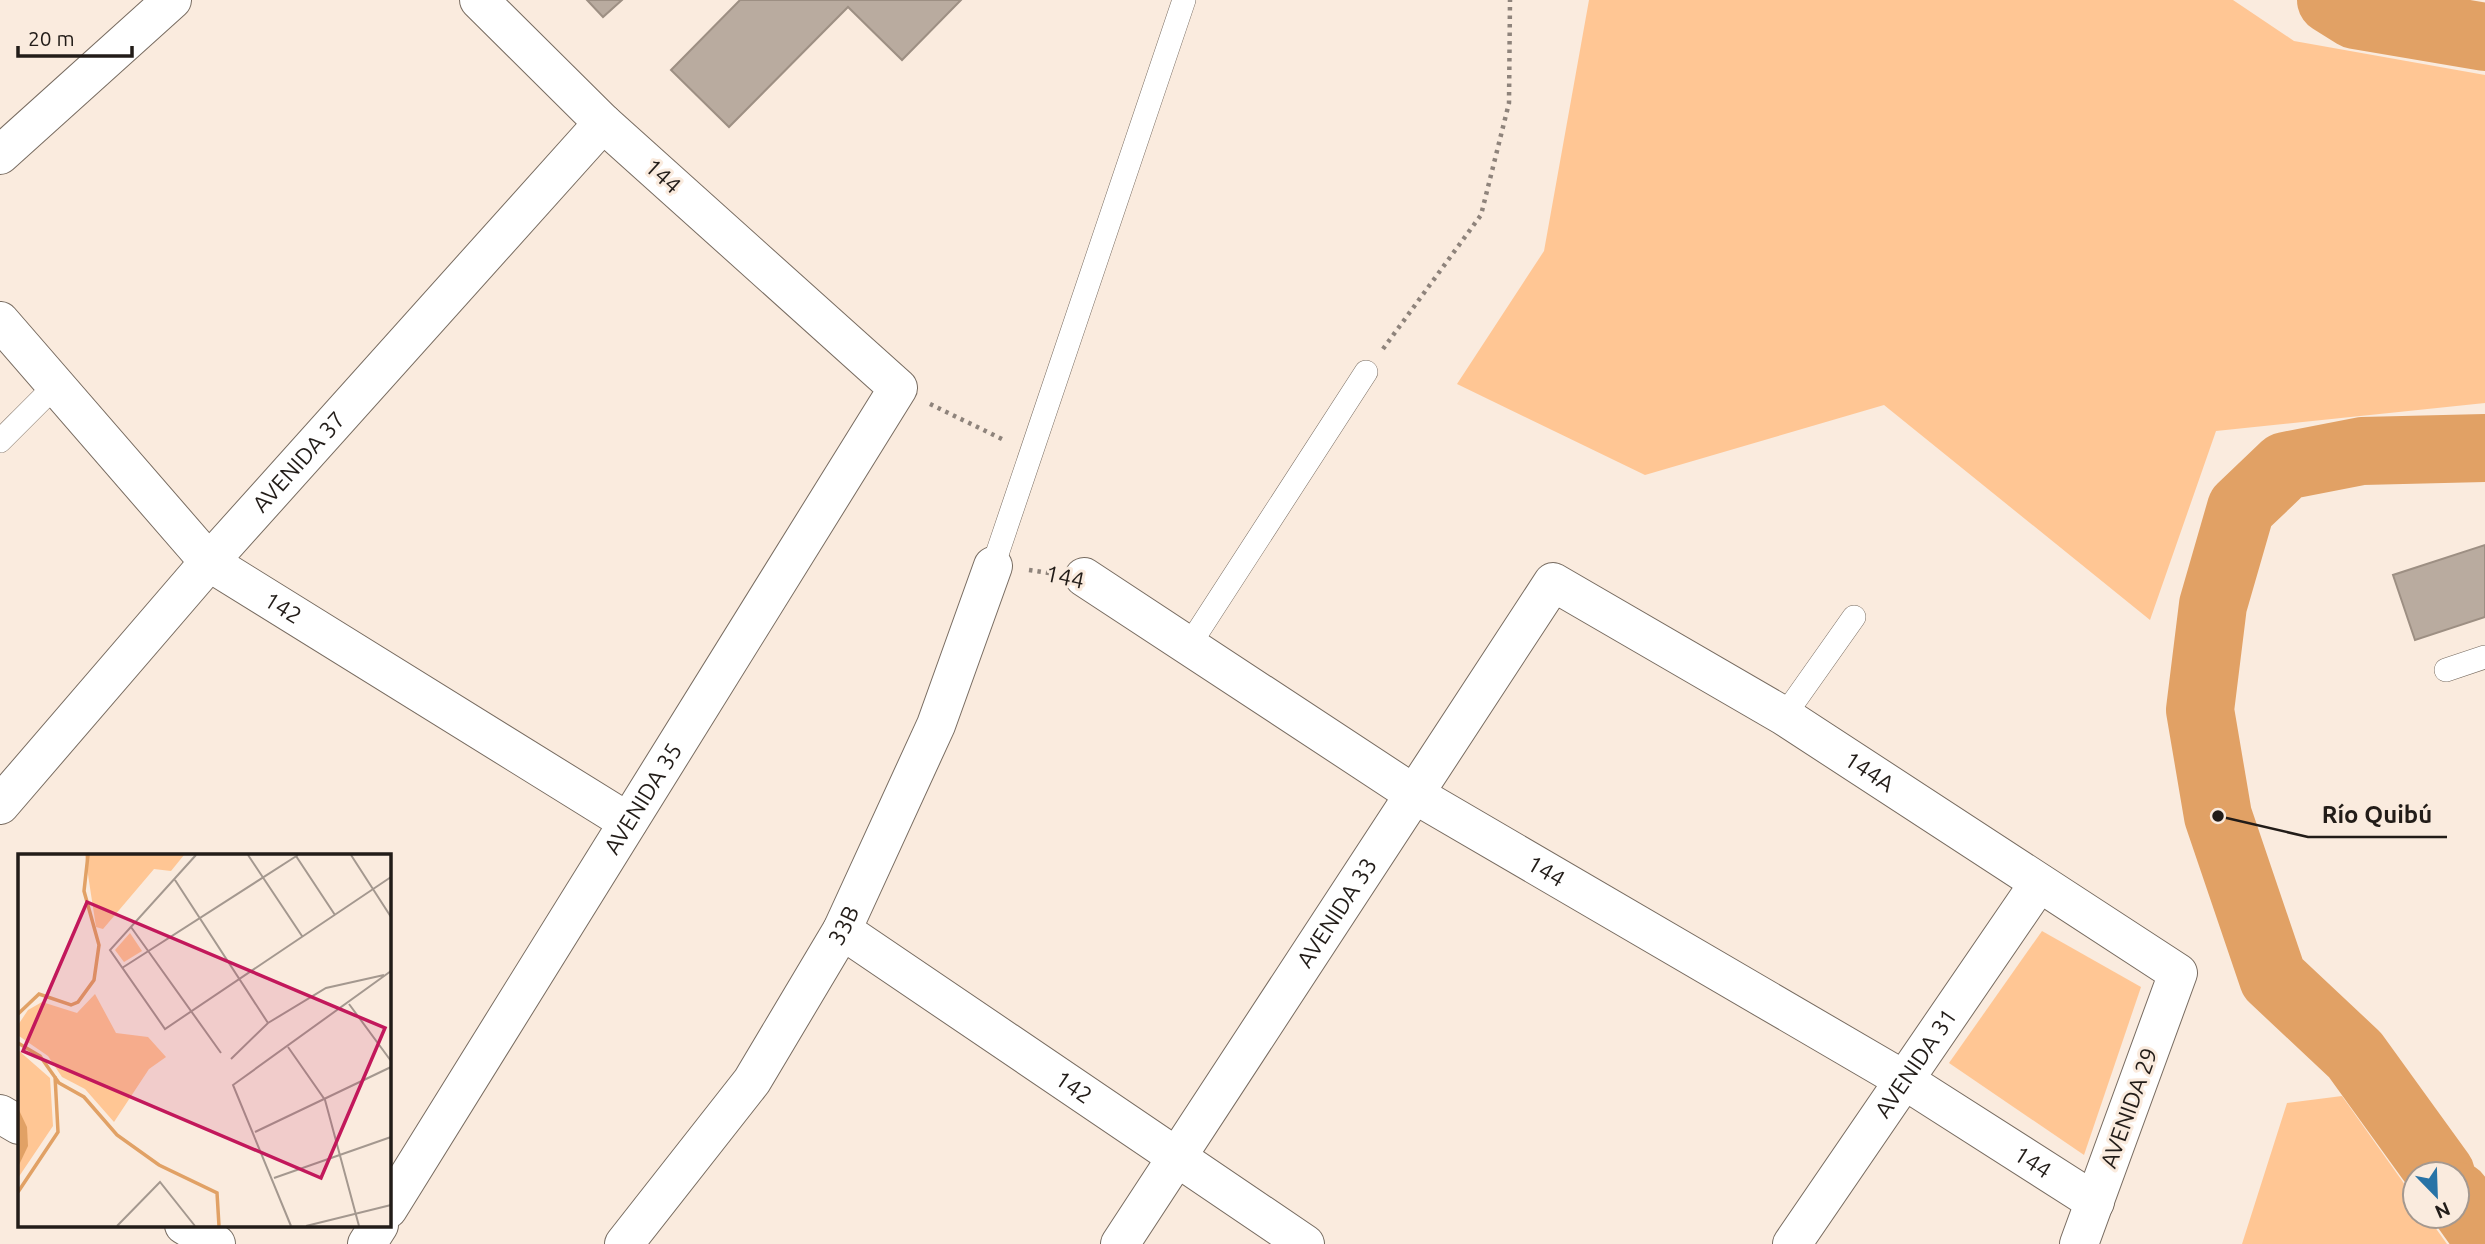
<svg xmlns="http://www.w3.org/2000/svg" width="2485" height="1244" font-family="Ubuntu,sans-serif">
	<rect width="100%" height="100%" fill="#faebde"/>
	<!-- green -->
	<g fill="#ffc694">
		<polygon points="1589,0 2233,0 2294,41 2485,75 2485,403 2216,431 2150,620 1884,405 1645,475 1457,384 1544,251"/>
		<polygon points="2042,931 2141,987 2084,1155 1949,1063"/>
		<polygon points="2342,1096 2415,1199 2415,1216 2427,1216 2447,1244 2242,1244 2287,1103"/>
	</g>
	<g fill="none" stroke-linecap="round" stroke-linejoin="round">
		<!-- river -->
		<g stroke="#e1a165" stroke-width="68">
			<polyline points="2331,0 2355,15 2485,37"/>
			<polyline points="2441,1174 2355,1055 2273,978 2218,816 2200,710 2213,605 2241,508 2285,466 2362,451 2485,448"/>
			<polyline points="2457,1196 2485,1235"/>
		</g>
	</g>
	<!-- building -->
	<g fill="#b9ab9f" stroke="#9d8f83" stroke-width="2">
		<polygon points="587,0 622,0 603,17"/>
		<polygon points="740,0 961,0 902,60 848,7 729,127 671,70"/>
		<polygon points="2485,545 2485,617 2415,640 2393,575"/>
	</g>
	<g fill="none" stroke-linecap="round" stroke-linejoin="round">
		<defs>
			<g id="lane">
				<polyline points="0,441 56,385"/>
				<polyline points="993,566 1184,0"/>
				<polyline points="1188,647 1366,372"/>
				<polyline points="2446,670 2485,657"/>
				<polyline points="1784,716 1854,617"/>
			</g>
			<g id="street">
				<polyline points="0,155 172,0"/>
				<path id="s1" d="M0,321L209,562L628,822"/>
				<path id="s2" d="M1084,577L1414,794L1904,1080L2095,1202"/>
				<path id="s3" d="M0,805L209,562L603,123"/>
				<path id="s4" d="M842,930L1305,1244"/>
				<polyline points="0,1114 19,1125"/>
				<path id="s5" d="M388,1209L898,388L603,123L479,0"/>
				<polyline points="184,1225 216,1244"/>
				<polyline points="367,1244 379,1225"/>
				<path id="s6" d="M624,1244L752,1081L842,930L936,725L993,566"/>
				<path id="s7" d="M1120,1244L1553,582L1784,716L2178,973L2079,1244"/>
				<path id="s8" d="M1792,1244L2039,883"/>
			</g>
		</defs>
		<!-- lane casing -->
		<use href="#lane" stroke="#786c61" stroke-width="24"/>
		<!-- street casing -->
		<use href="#street" stroke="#786c61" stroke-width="40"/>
		<!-- path -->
		<g stroke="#8e837b" stroke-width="4.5" stroke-dasharray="3.5 5" stroke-linecap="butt">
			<polyline points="1383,349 1481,215 1509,103 1510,0"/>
			<polyline points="930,404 1004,440"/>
			<polyline points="1029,570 1049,573"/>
		</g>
		<!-- lane -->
		<use href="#lane" stroke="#fff" stroke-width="23"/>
		<!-- street -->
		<use href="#street" stroke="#fff" stroke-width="38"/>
	</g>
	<g text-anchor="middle" stroke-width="6" stroke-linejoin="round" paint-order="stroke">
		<!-- street labels -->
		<g font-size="23" fill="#221c18" stroke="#faebde">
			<text transform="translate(663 176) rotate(42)" y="8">144</text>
			<text dy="8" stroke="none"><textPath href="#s3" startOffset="455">AVENIDA 37</textPath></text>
			<text transform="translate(1065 577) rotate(12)" y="8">144</text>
			<text dy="8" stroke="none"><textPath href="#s1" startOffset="406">142</textPath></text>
			<text dy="8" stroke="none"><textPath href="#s7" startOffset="1160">144A</textPath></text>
			<text dy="8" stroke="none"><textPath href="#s5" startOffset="483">AVENIDA 35</textPath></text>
			<text dy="8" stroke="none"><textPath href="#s2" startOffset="548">144</textPath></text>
			<text dy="8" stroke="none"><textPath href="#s7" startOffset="396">AVENIDA 33</textPath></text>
			<text dy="8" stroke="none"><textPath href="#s6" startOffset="388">33B</textPath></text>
			<text dy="8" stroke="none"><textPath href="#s8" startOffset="219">AVENIDA 31</textPath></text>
			<text dy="8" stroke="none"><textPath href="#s4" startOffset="280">142</textPath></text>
			<text transform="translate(2129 1108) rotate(-70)" y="8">AVENIDA 29</text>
			<text dy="8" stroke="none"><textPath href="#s2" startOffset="1115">144</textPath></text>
		</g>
	</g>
	<!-- overview -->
	<g transform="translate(18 854)">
		<rect width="373" height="373" fill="#faebde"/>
		<path d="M67,1H166L153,17L136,15L85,75L78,73ZM112,79L124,97L106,108L97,96ZM77,140L98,179L130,183L148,203L131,215L96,268L67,235L44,223L30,202L1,182L0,171L10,156L24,148L59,159ZM0,196L32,224L35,272L0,324Z" fill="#ffc694"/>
		<path d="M0,254L9,273L10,292L0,313Z" fill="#e1a165"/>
		<path fill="none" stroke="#e1a165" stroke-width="3.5" d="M0,160L21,140L53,151L60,148L76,126L81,91L66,37L70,1M0,189L22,202L41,229L66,243L99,281L141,311L199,339L201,372M0,338L40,278L37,222"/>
		<path fill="none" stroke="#a4988f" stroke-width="2" d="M178,1L92,96L147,175L373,23M230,1L284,82M333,1L373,63M278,2L317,61M157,26L250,169M113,73L203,199M104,114L280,1M331,150L373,207M270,193L307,246L341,372M213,205L250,169L308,134L366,121M237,278L373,213M256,324L373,283M99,372L142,328L177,372M273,372L215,231L373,117M288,372L373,351"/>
		<path fill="#c2185b" fill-opacity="0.15" stroke="#c2185b" stroke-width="3.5" d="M69,48L367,174L303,324L5,197Z"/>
		<rect width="373" height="373" fill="none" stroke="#221c18" stroke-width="3.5"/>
	</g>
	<!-- callouts -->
	<path fill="none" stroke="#221c18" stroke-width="2.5" d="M2218 816L2308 837H2447"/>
	<circle fill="#221c18" stroke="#faebde" stroke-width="2.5" cx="2218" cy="816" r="7"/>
	<g font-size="24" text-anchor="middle" font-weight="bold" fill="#221c18" stroke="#faebde" stroke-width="6" stroke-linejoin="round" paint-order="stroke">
		<text x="2377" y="823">Río Quibú</text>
	</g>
	<!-- north arrow -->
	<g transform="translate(2436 1195) rotate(157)"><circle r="33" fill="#faebde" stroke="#a4988f" stroke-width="2"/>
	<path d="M0-5L12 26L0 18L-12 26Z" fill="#2873a6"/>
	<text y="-10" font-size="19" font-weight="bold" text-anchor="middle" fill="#221c18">N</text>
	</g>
	<!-- scale -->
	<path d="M18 46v10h114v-10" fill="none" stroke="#221c18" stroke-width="3.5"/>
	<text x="28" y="46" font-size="21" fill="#221c18" stroke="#faebde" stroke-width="5" paint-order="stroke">20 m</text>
</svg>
